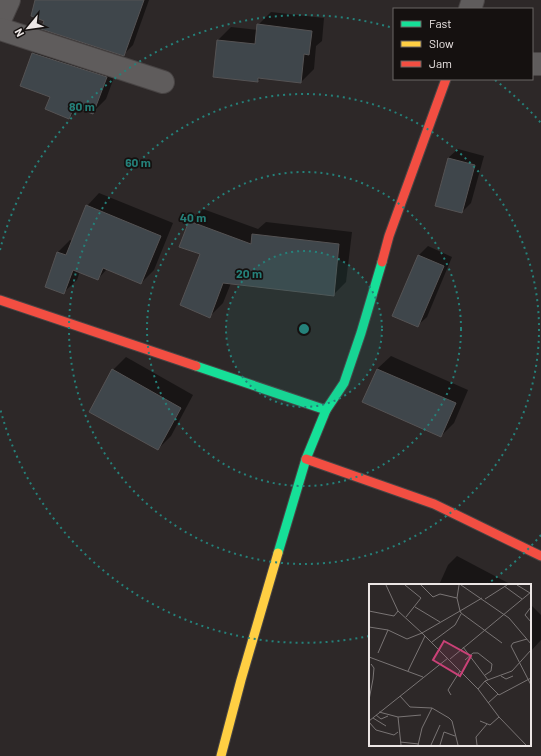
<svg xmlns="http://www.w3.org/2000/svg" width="541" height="756" font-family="Barlow,sans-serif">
	<rect width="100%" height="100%" fill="#2d2828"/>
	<!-- shadow -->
	<g fill="#0007">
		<polygon points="36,0 149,0 133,45 123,55 45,21"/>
		<polygon points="271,12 324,18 322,41 316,46 314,69 301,82 261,78 258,81 214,76 218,40 231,27 258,30 258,25"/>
		<polygon points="46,40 119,64 106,99 93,112 80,107 69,118 51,96 21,85 33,53"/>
		<polygon points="458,149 484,156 471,203 462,212 436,205 448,158"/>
		<polygon points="99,193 173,223 154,270 141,283 107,269 98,279 80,271 77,280 64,292 46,286 58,252 70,240 73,241 87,206"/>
		<polygon points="203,209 258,229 266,222 352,232 346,282 333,295 231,283 223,303 209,317 202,254 190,222"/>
		<polygon points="428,246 452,257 427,317 417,326 394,316 419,255"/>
		<polygon points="391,356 468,390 454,423 441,436 363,401 377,369"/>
		<polygon points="126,357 193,395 171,436 158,449 113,370"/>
		<polygon points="457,556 512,585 439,585 448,565"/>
		<polygon points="530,604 541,615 541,640 530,652"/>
	</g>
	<!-- building -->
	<g fill="#3f464b" stroke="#555354">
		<polygon points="35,0 144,0 124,56 41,29 44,21 31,16"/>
		<polygon points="257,24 312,31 309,55 304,54 301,83 258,78 258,82 213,77 217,40 255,44"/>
		<polygon points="32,53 107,77 93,114 74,107 69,119 45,109 50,97 20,86"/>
		<polygon points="448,158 475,165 462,213 435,206"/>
		<polygon points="86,205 161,236 141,284 103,268 98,280 73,270 64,294 45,287 57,252 66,255"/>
		<polygon points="189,221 251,244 252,234 339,244 334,296 223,283 210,318 180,305 200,254 179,247"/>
		<polygon points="418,255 444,266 418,327 392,316"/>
		<polygon points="112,369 181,408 158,450 89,412"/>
		<polygon points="377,369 456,403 441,437 362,402"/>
	</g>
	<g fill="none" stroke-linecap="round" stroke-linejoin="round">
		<defs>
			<g id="street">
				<polyline points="470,9 473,0"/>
				<polyline points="0,20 9,0"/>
				<polyline points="0,29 163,82"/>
				<polyline points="532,64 541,64"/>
			</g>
			<g id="fast">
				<polyline points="196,366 326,410"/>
				<polyline points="278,553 306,459 326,410 344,383 361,333 382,262"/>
			</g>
			<polyline id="slow" points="221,756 241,680 278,553"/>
			<g id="jam">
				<polyline points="382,262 389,236 446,79"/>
				<polyline points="0,300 196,366"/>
				<polyline points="306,459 434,504 541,556"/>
			</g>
		</defs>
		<!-- street casing -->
		<use href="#street" stroke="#484444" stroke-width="24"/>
		<!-- fast casing -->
		<use href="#fast" stroke="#484444" stroke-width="11"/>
		<!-- slow casing -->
		<use href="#slow" stroke="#484444" stroke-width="11"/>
		<!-- jam casing -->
		<use href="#jam" stroke="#484444" stroke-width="11"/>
		<!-- street -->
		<use href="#street" stroke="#5f5c5c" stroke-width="22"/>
		<!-- fast -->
		<use href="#fast" stroke="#16e098" stroke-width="9"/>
		<!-- slow -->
		<use href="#slow" stroke="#ffcf43" stroke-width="9"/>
		<!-- jam -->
		<use href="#jam" stroke="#f24e42" stroke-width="9"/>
	</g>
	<!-- distance rings -->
	<circle cx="304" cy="329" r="78" fill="#25817a" fill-opacity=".12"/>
	<g fill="none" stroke="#25817a" stroke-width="2" stroke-dasharray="2 4">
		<circle cx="304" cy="329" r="78"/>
		<circle cx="304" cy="329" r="157"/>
		<circle cx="304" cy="329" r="235"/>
		<path d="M541 535A314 314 0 0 1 486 585M369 636A314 314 0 0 1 0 408M0 250A314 314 0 0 1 393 28M495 80A314 314 0 0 1 541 123"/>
	</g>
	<!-- overview -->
	<g transform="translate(369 584)">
		<rect width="162" height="162" fill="#2d2828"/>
		<path fill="none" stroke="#797474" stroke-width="1" d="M36,1L52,14L37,33M52,1L64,13L71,10L88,14M92,1L140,34L162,60M148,1L161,9M135,2L153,15M113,14L91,27L92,29L133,59M116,15L138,1M46,23L71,38M162,23L156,31L162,38M0,27L25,32L29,27L17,1M29,27L53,49L91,27L88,14L90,1M0,43L19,46L38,55L53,49L56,52L39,87M56,52L109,105L130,133L157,161M158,55L144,59L142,62L162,101M63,58L86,41L92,30M94,63L119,96M9,69L19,46M0,73L54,93M81,75L162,8M96,76L104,69H109L123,80L122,87L116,91M132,92L137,95L144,92M116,97L130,111L162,94M109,105L116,97L143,87L162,66M82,111L79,106L91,87M31,112L41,123L63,124L80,134L83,137L89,161M0,116L4,95L5,84L2,80M119,119L129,110M10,128L29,133L32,161M7,131L12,135L19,132M29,133L52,131M4,134L17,142M0,137L79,74M111,137L121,141L130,133M0,138L7,146L25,151L29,148M31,158L50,160M49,161L53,144L63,124M62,161L71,141M71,161L75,148L86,152M108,161L107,153L118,140"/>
		<path fill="#ca4177" fill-opacity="0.15" stroke="#ca4177" stroke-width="2" d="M75,57L102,72L91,92L64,76Z"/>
		<rect width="162" height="162" fill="none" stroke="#ece6e5" stroke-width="2"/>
	</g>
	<circle cx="304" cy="329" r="6" fill="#25817a" stroke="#151110" stroke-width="2"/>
	<g font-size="12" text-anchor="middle" font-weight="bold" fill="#25817a" stroke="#151110" stroke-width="3.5" stroke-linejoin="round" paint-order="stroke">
		<text x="82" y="111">80 m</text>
		<text x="138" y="167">60 m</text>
		<text x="193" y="222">40 m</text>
		<text x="249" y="278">20 m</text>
	</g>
	<!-- legend -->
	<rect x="393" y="8" width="140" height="72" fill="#151110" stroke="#6b6665"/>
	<rect x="401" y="21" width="20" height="6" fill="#16e098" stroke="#6b6665"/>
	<text x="429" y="28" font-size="12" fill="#ece6e5">Fast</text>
	<rect x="401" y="41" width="20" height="6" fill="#ffcf43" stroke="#6b6665"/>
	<text x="429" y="48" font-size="12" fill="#ece6e5">Slow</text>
	<rect x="401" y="61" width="20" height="6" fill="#f24e42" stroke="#6b6665"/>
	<text x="429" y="68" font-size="12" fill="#ece6e5">Jam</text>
	<!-- north arrow -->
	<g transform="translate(28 28) rotate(241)" stroke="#151110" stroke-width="3" paint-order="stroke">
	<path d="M0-3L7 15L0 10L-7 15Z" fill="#ece6e5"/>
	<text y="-6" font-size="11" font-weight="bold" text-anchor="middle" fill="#ece6e5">N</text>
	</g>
</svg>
